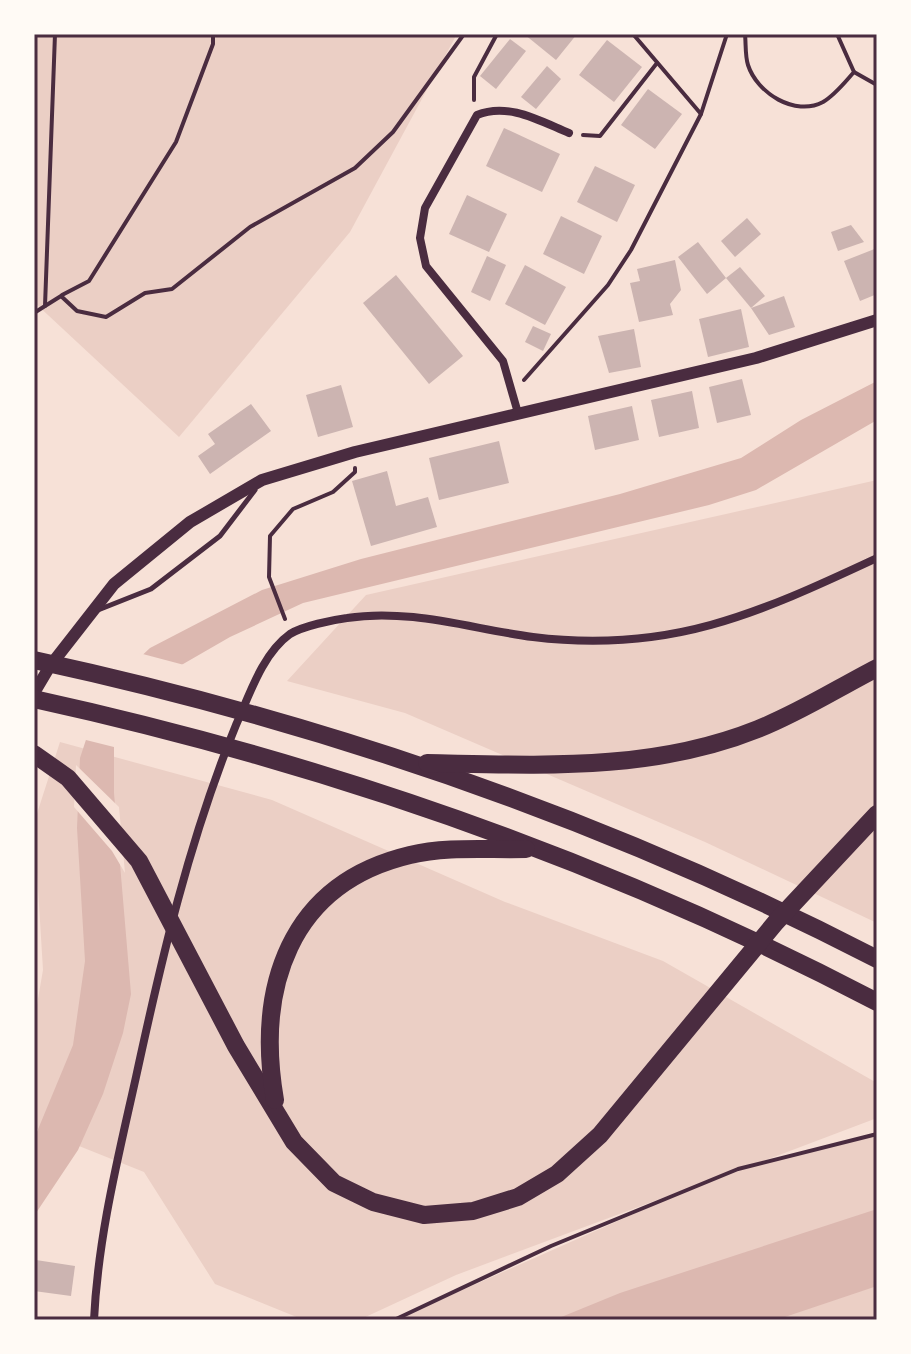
<svg xmlns="http://www.w3.org/2000/svg" width="911" height="1354" font-family="Poppins,sans-serif">
	<rect width="100%" height="100%" fill="#f7e1d7"/>
	<!-- green -->
	<g fill="#ebcfc5">
		<polygon points="34,34 457,34 350,232 179,437 34,302"/>
		<polygon points="877,480 877,923 705,842 405,713 287,681 366,595"/>
		<polygon points="60,742 272,800 505,902 663,961 877,1083 877,1118 753,1165 877,1134 877,1320 395,1320 708,1181 456,1275 359,1320 304,1320 215,1284 144,1172 34,1128 34,1022 43,970 34,823"/>
	</g>
	<!-- water -->
	<g fill="#dcb8b0">
		<polygon points="877,381 877,420 756,490 709,505 303,603 230,637 171,671 144,696 114,747 114,793 131,994 123,1033 103,1094 78,1150 34,1216 34,1139 73,1045 85,961 77,828 80,758 101,694 150,648 262,590 361,559 620,494 741,458 801,420"/>
		<polygon points="877,1209 877,1286 776,1320 554,1320 620,1293"/>
	</g>
	<!-- pier -->
	<g fill="#f7e1d7">
		<polygon points="139,653 188,666 147,699 118,748 82,739 98,691"/>
		<polygon points="76,765 119,807 125,873 112,851 74,807"/>
	</g>
	<!-- building -->
	<g fill="#ccb4b1">
		<polygon points="524,34 577,34 556,60"/>
		<polygon points="510,39 526,51 496,89 480,76"/>
		<polygon points="607,40 642,67 614,102 579,75"/>
		<polygon points="547,66 561,79 536,109 521,97"/>
		<polygon points="648,89 682,114 655,149 621,125"/>
		<polygon points="504,128 560,154 542,192 486,166"/>
		<polygon points="595,166 635,185 617,222 577,202"/>
		<polygon points="467,195 507,214 489,252 449,234"/>
		<polygon points="561,216 602,236 584,274 543,254"/>
		<polygon points="747,218 761,234 735,257 721,241"/>
		<polygon points="851,225 864,242 838,251 831,232"/>
		<polygon points="698,242 726,278 707,294 678,257"/>
		<polygon points="877,248 877,294 860,301 844,261"/>
		<polygon points="487,256 506,265 490,301 471,292"/>
		<polygon points="675,260 681,290 670,304 673,315 639,322 630,283 640,281 637,269"/>
		<polygon points="525,265 566,287 545,325 505,304"/>
		<polygon points="740,267 765,296 751,308 726,278"/>
		<polygon points="396,275 463,356 429,384 363,303"/>
		<polygon points="784,296 795,327 769,335 751,308"/>
		<polygon points="741,309 749,347 708,357 699,319"/>
		<polygon points="533,326 551,334 543,351 525,342"/>
		<polygon points="634,329 641,367 609,373 598,336"/>
		<polygon points="742,379 751,415 717,423 709,387"/>
		<polygon points="341,385 353,427 318,437 306,395"/>
		<polygon points="692,391 699,428 659,437 651,400"/>
		<polygon points="251,404 271,431 210,474 198,456 215,444 208,434"/>
		<polygon points="632,406 639,440 595,450 588,416"/>
		<polygon points="499,441 509,483 439,500 429,458"/>
		<polygon points="387,471 396,506 428,497 437,527 371,546 352,481"/>
		<polygon points="36,1260 75,1266 71,1296 34,1291"/>
	</g>
	<g fill="none" stroke-linecap="round" stroke-linejoin="round">
		<!-- path -->
		<g stroke="#4a2c40" stroke-width="4">
			<polyline points="633,34 701,114"/>
			<path d="M745,34C746,44 745,56 748,65C757,93 795,117 823,102C835,95 845,82 854,72L837,34"/>
			<polyline points="854,72 877,85"/>
			<polyline points="474,100 474,77 497,34"/>
			<polyline points="583,135 600,136 657,63"/>
			<polyline points="62,295 89,281 176,142 213,44 213,34"/>
			<polyline points="45,306 61,296 77,311 106,317 145,293 172,289 250,227 355,168 393,132 464,34"/>
			<polyline points="34,313 45,306 55,34"/>
			<polyline points="524,380 608,285 631,250 701,114 727,34"/>
			<polyline points="285,619 269,577 270,536 293,509 333,492 355,472 355,468"/>
			<polyline points="394,1320 551,1246 738,1169 877,1134"/>
		</g>
		<!-- service -->
		<polyline stroke="#4a2c40" stroke-width="5" points="98,610 151,589 220,536 255,490"/>
		<!-- minor -->
		<g stroke="#4a2c40" stroke-width="8">
			<path d="M518,413L503,361L426,266L420,238L425,208L477,115C508,102 540,121 569,133"/>
			<path d="M94,1320C98,1237 118,1158 136,1077C162,957 189,840 236,725C249,696 262,654 290,634C303,626 332,620 347,618C409,608 472,629 533,637C669,654 757,614 877,558"/>
		</g>
		<!-- tertiary -->
		<polyline stroke="#4a2c40" stroke-width="12" points="34,693 50,666 114,584 190,522 262,480 355,452 756,358 877,320"/>
		<!-- motorway -->
		<g stroke="#4a2c40" stroke-width="18">
			<path d="M34,660C325,723 612,822 877,959"/>
			<path d="M34,699C326,763 612,863 877,1002"/>
			<polyline points="34,754 68,778 139,861 236,1046 294,1142 334,1183 373,1202 424,1215 473,1211 518,1197 557,1174 600,1135 776,922 877,814"/>
			<path d="M427,763C539,765 651,772 758,729C799,713 838,688 877,668"/>
			<path d="M275,1100C256,989 288,884 410,855C446,846 488,850 526,849"/>
		</g>
	</g>
	<!-- border -->
	<rect width="911" height="1354" fill="none" stroke="#fffaf5" stroke-width="72"/>
	<rect x="36" y="36" width="839" height="1282" fill="none" stroke="#4a2c40" stroke-width="3"/>
</svg>
